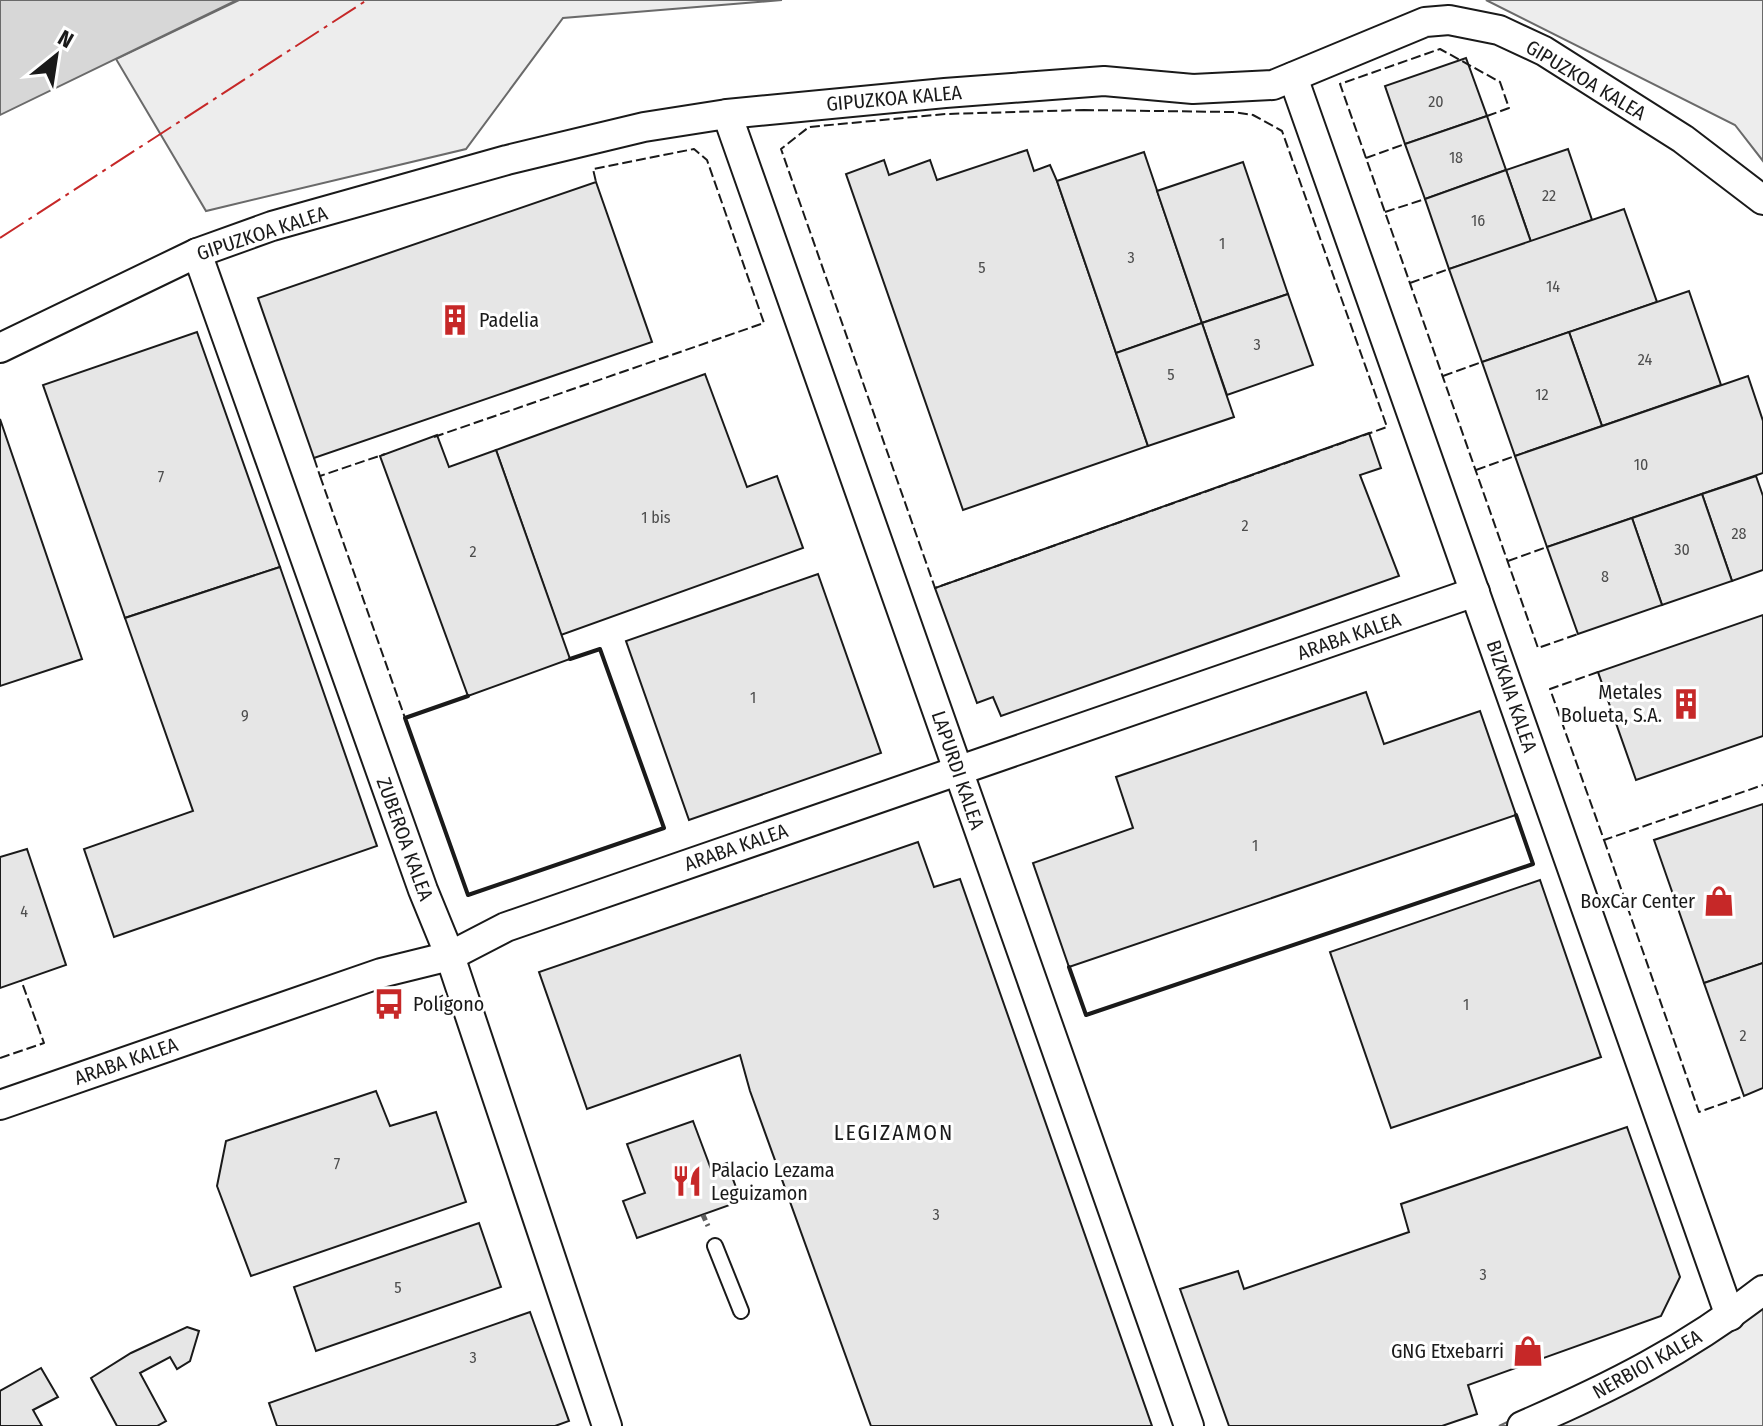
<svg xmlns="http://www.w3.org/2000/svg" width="1763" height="1426" font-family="'Fira Sans Condensed',sans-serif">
	<rect width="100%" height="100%" fill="#fff"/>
	<!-- green -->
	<g fill="#ededed" stroke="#6a6a6a" stroke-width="2">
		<polygon points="239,0 782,0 563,18 466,149 206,211 116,59"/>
		<polygon points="1486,0 1763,0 1763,161 1735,125"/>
		<polygon points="1763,1290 1763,1426 1499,1426 1729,1316"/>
	</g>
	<!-- water -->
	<polygon fill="#d7d7d7" stroke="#6a6a6a" stroke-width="2" points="0,0 237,0 0,115"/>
	<!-- building -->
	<g fill="#e6e6e6" stroke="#1a1a1a" stroke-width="2">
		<polygon points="1466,58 1487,116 1405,144 1385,86"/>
		<polygon points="1487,116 1506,170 1425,199 1405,144"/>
		<polygon points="1568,149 1592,220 1531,242 1506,170"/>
		<polygon points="1027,150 1034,171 1050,165 1057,181 1148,446 963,510 846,174 884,160 889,175 930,160 937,180"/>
		<polygon points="1144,152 1202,323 1116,353 1057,181"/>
		<polygon points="1243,162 1288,294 1202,323 1157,191"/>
		<polygon points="1506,170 1531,242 1449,269 1425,199"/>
		<polygon points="596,182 652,342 314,458 258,298"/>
		<polygon points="1624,209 1657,302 1482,362 1449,269"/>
		<polygon points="1689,291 1721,385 1602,426 1569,332"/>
		<polygon points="1288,294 1313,365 1227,395 1202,323"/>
		<polygon points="1202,323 1234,417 1148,446 1116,353"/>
		<polygon points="197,332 280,567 125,618 43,385"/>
		<polygon points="1569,332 1602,426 1515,456 1482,362"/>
		<polygon points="705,374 747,487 777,476 803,548 561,635 496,450"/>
		<polygon points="1748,376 1763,421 1763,473 1547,547 1515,456"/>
		<polygon points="0,419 82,659 0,686"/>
		<polygon points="1369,433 1381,468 1360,475 1399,576 1001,716 993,697 977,703 935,588"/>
		<polygon points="437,435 449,467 496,450 570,659 468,696 380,456"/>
		<polygon points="1756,476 1763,496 1763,570 1732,581 1702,494"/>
		<polygon points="1702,494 1732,581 1662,605 1632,518"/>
		<polygon points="1632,518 1662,605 1578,634 1547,547"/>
		<polygon points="280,567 377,846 114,937 84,849 193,811 125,618"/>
		<polygon points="818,574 881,753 689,820 626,641"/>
		<polygon points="1763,615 1763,736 1636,780 1598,672"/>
		<polygon points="1366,692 1384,744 1480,711 1516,815 1069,967 1033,863 1133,828 1116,777"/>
		<polygon points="1763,804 1763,963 1704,983 1654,840"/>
		<polygon points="918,842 934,887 960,879 1152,1426 871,1426 750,1091 740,1055 587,1109 539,972"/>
		<polygon points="27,849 66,965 0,988 0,857"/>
		<polygon points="1540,880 1601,1057 1391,1128 1330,952"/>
		<polygon points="1763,963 1763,1088 1744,1096 1704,983"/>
		<polygon points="376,1091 390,1126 436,1112 466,1202 251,1276 217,1186 226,1141"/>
		<polygon points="693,1121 711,1169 727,1163 741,1201 637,1238 623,1201 645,1193 627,1144"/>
		<polygon points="1627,1127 1680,1277 1661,1316 1468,1385 1477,1414 1442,1426 1229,1426 1180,1289 1238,1271 1244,1289 1409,1232 1401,1204"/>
		<polygon points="479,1223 501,1287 316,1351 294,1287"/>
		<polygon points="530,1312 569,1421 555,1426 277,1426 269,1403"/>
		<polygon points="187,1327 199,1331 190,1361 177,1369 170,1357 140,1373 166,1421 157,1426 117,1426 91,1378 131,1353"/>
		<polygon points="41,1368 58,1397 33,1410 42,1426 0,1426 0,1391"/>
	</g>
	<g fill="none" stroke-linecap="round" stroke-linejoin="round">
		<defs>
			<polyline id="lane" points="715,1246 741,1311"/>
			<g id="street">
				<polyline points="1293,77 1730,1316"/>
				<polyline points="727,114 1189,1426"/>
				<polyline points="197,253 423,890 450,956 607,1426"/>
				<polyline points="0,348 197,253 272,226 507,160 644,127 727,114 945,93 1104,81 1193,89 1273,85 1425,22 1449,20 1499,30 1544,51 1683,139 1763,200"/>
				<polyline points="0,1105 381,973 450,956 506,927 1475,592"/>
				<path d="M1522,1426C1610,1388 1688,1349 1763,1290"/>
			</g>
		</defs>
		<!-- lane casing -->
		<use href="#lane" stroke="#1a1a1a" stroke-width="18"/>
		<!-- street casing -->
		<use href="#street" stroke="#1a1a1a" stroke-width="32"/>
		<!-- path -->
		<polyline stroke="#5f5f5f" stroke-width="5" stroke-dasharray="6 4" stroke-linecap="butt" points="703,1215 708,1226"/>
		<!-- lane -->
		<use href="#lane" stroke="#fff" stroke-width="14"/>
		<!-- street -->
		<use href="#street" stroke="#fff" stroke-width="28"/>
		<!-- fence -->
		<g stroke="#1a1a1a" stroke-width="2" stroke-dasharray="10 4" stroke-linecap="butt">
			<polygon points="1084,110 1233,112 1253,115 1282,131 1387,427 935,588 781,149 809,127 945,114"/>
			<polyline points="1487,116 1509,108 1500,82 1440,49 1340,84 1538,648 1578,634"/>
			<polyline points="1366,158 1405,144"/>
			<polyline points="1385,212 1425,199"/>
			<polyline points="1410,283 1449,269"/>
			<polyline points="1443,376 1482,362"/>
			<polyline points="434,437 764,323 707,160 694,149 593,169 596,182"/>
			<polyline points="314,458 320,476 385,454"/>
			<polyline points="1476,470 1515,456"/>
			<polyline points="320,476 405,718"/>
			<polyline points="1508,561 1547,547"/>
			<polyline points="1598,672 1550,689 1604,840 1763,785"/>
			<polyline points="1604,840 1699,1112 1744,1096"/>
			<polyline points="0,1058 44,1043 21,980"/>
		</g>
		<!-- wall -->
		<g stroke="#1a1a1a" stroke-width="4">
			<polyline points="468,696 405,718 468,895 664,828 600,649 570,659"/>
			<polyline points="1069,967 1086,1015 1533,864 1516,815"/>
		</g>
		<!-- power -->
		<polyline stroke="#c62828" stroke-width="2" stroke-dasharray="28 6 4 6" stroke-linecap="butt" points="0,238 367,0"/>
	</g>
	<!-- icons -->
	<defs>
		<symbol id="building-bare" viewBox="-9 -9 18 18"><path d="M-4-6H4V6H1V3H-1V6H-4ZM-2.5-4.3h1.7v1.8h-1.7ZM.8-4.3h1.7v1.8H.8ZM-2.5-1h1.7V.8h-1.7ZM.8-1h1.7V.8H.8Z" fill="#c62828" stroke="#fff" stroke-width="2.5" paint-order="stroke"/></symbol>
		<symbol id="shop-bare" viewBox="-9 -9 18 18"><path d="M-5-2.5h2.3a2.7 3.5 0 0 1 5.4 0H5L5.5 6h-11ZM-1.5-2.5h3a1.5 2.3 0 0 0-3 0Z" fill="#c62828" stroke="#fff" stroke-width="2.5" paint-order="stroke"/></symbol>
		<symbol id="bus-bare" viewBox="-9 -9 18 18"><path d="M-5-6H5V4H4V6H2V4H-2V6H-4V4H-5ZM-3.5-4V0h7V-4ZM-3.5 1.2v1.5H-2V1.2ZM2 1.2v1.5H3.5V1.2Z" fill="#c62828" stroke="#fff" stroke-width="2.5" paint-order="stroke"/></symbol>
		<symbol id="restaurant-bare" viewBox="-9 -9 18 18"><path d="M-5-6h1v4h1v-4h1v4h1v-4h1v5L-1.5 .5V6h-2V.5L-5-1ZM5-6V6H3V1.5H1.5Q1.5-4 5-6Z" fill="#c62828" stroke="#fff" stroke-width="2.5" paint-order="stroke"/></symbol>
	</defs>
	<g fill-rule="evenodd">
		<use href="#building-bare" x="433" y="298" width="44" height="44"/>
		<use href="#building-bare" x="1664" y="682" width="44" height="44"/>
		<use href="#shop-bare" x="1697" y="879" width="44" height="44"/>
		<use href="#bus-bare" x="367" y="982" width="44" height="44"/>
		<use href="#restaurant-bare" x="665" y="1159" width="44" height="44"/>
		<use href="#shop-bare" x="1506" y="1329" width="44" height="44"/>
	</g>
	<g text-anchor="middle" stroke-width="6" stroke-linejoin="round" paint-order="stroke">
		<!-- number labels -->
		<g font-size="16" fill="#4d4d4d">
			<text x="1436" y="107">20</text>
			<text x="1456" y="163">18</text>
			<text x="1549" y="201">22</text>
			<text x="1478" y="226">16</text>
			<text x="1222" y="249">1</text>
			<text x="1131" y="263">3</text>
			<text x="982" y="273">5</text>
			<text x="1553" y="292">14</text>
			<text x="1257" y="350">3</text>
			<text x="1645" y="365">24</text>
			<text x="1171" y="380">5</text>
			<text x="1542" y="400">12</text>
			<text x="1641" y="470">10</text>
			<text x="161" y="482">7</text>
			<text x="656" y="523">1 bis</text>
			<text x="1245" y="531">2</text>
			<text x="1739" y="539">28</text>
			<text x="1682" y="555">30</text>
			<text x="473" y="557">2</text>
			<text x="1605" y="582">8</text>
			<text x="753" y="703">1</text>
			<text x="245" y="721">9</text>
			<text x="1255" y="851">1</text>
			<text x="24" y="917">4</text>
			<text x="1466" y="1010">1</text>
			<text x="1743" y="1041">2</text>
			<text x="337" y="1169">7</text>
			<text x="936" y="1220">3</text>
			<text x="1483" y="1280">3</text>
			<text x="398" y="1293">5</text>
			<text x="473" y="1363">3</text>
		</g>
		<!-- street labels -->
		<g font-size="20" fill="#1a1a1a" stroke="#fff">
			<text transform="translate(1586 80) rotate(31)" y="7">GIPUZKOA KALEA</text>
			<text transform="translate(894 98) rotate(-5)" y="7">GIPUZKOA KALEA</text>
			<text transform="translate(262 233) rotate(-18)" y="7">GIPUZKOA KALEA</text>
			<text transform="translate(1349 636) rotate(-19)" y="7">ARABA KALEA</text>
			<text transform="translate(1512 696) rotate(71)" y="7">BIZKAIA KALEA</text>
			<text transform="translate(958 770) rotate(71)" y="7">LAPURDI KALEA</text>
			<text transform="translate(405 839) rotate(70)" y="7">ZUBEROA KALEA</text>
			<text transform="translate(736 847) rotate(-19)" y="7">ARABA KALEA</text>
			<text transform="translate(126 1061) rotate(-19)" y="7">ARABA KALEA</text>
			<text transform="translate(1647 1364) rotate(-29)" y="7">NERBIOI KALEA</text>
		</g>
		<!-- poi labels -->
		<g font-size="20" fill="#1a1a1a" stroke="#fff" text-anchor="start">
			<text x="479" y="327">Padelia</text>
			<text x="1662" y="699" text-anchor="end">Metales<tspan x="1662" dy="23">Bolueta, S.A.</tspan></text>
			<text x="1695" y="908" text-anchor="end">BoxCar Center</text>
			<text x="413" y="1011">Polígono</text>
			<text x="711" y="1177">Palacio Lezama<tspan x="711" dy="23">Leguizamon</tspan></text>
			<text x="1504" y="1358" text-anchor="end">GNG Etxebarri</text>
		</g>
		<!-- neighbourhood labels -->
		<g font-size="22" letter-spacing="2" fill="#1a1a1a" stroke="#fff">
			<text x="894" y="1140">LEGIZAMON</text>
		</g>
	</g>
	<!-- north arrow -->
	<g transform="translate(56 56) rotate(30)" stroke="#ffffff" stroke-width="6" paint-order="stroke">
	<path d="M0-6L14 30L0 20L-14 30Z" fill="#1a1a1a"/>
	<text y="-12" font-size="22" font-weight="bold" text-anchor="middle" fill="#1a1a1a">N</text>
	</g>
</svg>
